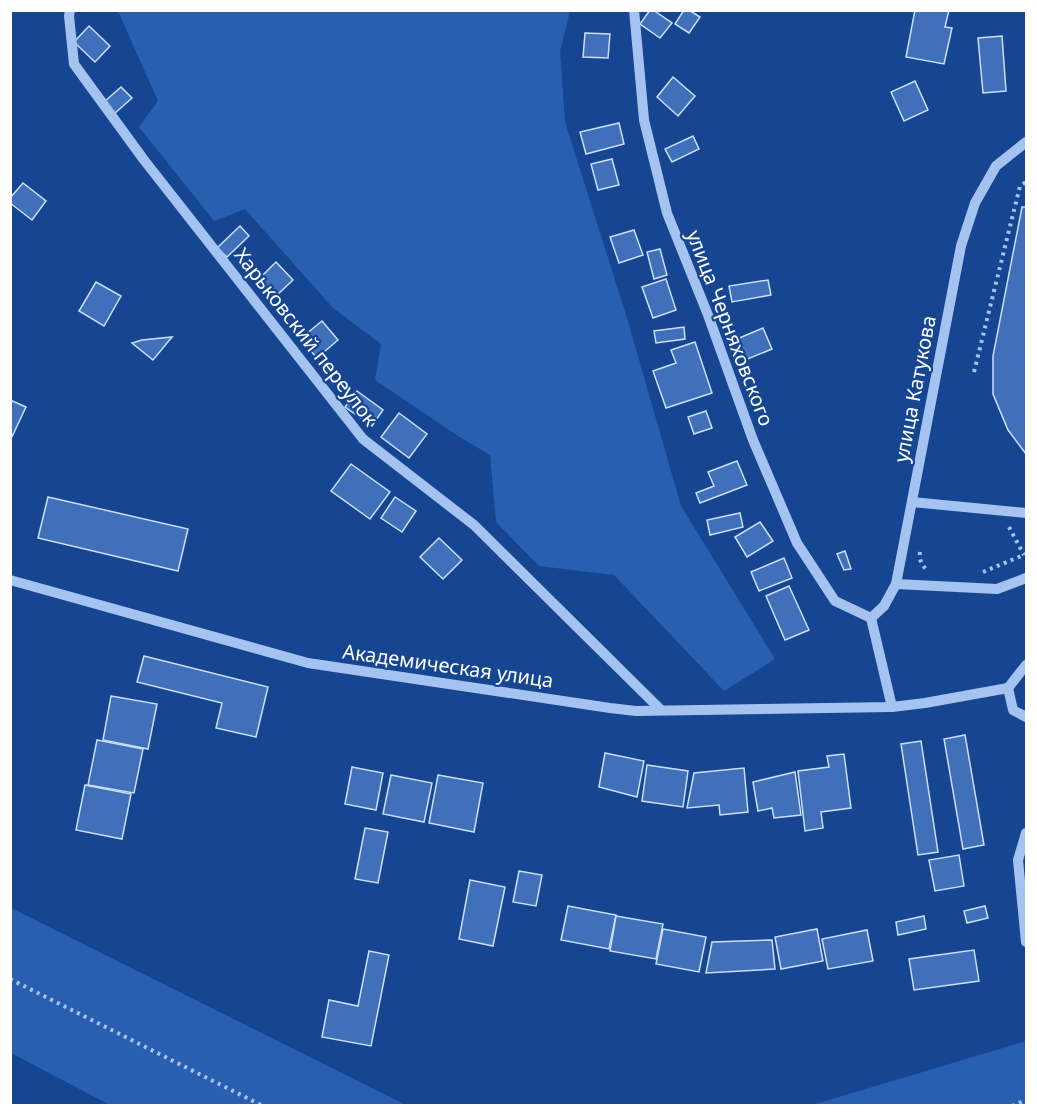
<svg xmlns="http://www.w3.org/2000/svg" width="1037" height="1116" font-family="'Noto Sans',sans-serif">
	<rect width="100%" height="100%" fill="#164691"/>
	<!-- green -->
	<g fill="#295fb0">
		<polygon points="118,11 570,11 560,51 565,122 627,318 681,506 775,659 724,691 614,575 539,566 496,522 490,455 458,436 375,380 381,344 333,308 245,209 214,221 139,127 158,101"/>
		<polygon points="11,908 406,1105 110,1105 11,1053"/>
		<polygon points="1026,1041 1026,1105 812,1105"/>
	</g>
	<!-- building -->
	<g fill="#3f70b9" stroke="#cbdffb" stroke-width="1.5">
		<polygon points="650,10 653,10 672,23 660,38 640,24"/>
		<polygon points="684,10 689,10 700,17 689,33 675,24"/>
		<polygon points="915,10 949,10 945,27 952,28 944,64 906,57"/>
		<polygon points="89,26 110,46 95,62 74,42"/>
		<polygon points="585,33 610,34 608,58 583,57"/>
		<polygon points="1002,36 1006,91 983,93 978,38"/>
		<polygon points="673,77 695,96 678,116 657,97"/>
		<polygon points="915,81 928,110 904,121 891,92"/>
		<polygon points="121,87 132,98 114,114 104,102"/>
		<polygon points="619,123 624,144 586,154 580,132"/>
		<polygon points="693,136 699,149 672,162 665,149"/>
		<polygon points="612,159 619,185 598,190 591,164"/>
		<polygon points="23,183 46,201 32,220 10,203 10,198"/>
		<polygon points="1022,207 1026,207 1026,454 1008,430 993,394 993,356"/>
		<polygon points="240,226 249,236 227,257 217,248"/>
		<polygon points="634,230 643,255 619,263 610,237"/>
		<polygon points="660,249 667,275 654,279 647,252"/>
		<polygon points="276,262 293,280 276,296 259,279"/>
		<polygon points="666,279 676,310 653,318 642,287"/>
		<polygon points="768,280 771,295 732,302 729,286"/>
		<polygon points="96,282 121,296 104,326 79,311"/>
		<polygon points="322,321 338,340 317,358 300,339"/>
		<polygon points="684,327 685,339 656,343 654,331"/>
		<polygon points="763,328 772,349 745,360 737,339"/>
		<polygon points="172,337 153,360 132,343 142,340"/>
		<polygon points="695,342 712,393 666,408 653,371 676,363 671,350"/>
		<polygon points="357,391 383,410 372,426 345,407"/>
		<polygon points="10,400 26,407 10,441"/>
		<polygon points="706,411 712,428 694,434 688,417"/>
		<polygon points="399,413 427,434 409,458 381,437"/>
		<polygon points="737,461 747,485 700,503 696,493 714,486 708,472"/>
		<polygon points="351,464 390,492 370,519 331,491"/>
		<polygon points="48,497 188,529 178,571 38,538"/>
		<polygon points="395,497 416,511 402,532 381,518"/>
		<polygon points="740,513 743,527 710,535 707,520"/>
		<polygon points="760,522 773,541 747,557 735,537"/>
		<polygon points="439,538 462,560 443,579 420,557"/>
		<polygon points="845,551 851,569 844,570 837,554"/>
		<polygon points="784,558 792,578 759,591 751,572"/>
		<polygon points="789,586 809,630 785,640 766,596"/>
		<polygon points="144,656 268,687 256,737 216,728 222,703 137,682"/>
		<polygon points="111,696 157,704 148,749 103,740"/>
		<polygon points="965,735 984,845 963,849 944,739"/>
		<polygon points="97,740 143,749 134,793 88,785"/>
		<polygon points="921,741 938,852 918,855 901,744"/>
		<polygon points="605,753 644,761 637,797 599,787"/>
		<polygon points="844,754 851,808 821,812 823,828 805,831 798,771 829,767 827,756"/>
		<polygon points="647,765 688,771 683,807 642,801"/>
		<polygon points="352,767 383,773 376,810 345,804"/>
		<polygon points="744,768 748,812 720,815 719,805 687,808 694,773"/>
		<polygon points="795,772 801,815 774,818 772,808 758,811 753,782"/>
		<polygon points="391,775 432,783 424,822 383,814"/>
		<polygon points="438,775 483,783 474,832 429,823"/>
		<polygon points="85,785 131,794 122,839 76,830"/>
		<polygon points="365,828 388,832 378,883 355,879"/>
		<polygon points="959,855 964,886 935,891 929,860"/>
		<polygon points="519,871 542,875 536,906 513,902"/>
		<polygon points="470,880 505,887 493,946 459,939"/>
		<polygon points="568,906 616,915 609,949 561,940"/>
		<polygon points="985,906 988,918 967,923 964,911"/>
		<polygon points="616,916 663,924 656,959 610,951"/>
		<polygon points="924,916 926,929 898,935 896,922"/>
		<polygon points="663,929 706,937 699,972 656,964"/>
		<polygon points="817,929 823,961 781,969 775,937"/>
		<polygon points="867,930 873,961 828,969 822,939"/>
		<polygon points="772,940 775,969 706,973 712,942"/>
		<polygon points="974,950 979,981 914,990 909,959"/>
		<polygon points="369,951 389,955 371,1046 322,1037 329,1000 358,1006"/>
	</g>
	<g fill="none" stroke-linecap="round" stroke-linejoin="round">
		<!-- path -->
		<g stroke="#a4c3f0" stroke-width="4" stroke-dasharray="3 4.5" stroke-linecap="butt">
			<polyline points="974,372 1020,186 1026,182"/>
			<polyline points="1009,527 1024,555"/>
			<path d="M920,552C919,559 921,564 926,569"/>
			<polyline points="983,572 1026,554"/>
			<polyline points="10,979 263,1106"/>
			<polyline points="1012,1106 1026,1100"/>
		</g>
		<!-- minor -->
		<g stroke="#a4c3f0" stroke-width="10">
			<polyline points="70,10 69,16 74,64 144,160 363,439 474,525 661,710"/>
			<polyline points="634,10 644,120 667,213 708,315 753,440 797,543 835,601 871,618"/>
			<polyline points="912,502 1026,513"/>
			<polyline points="10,580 308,663 610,708 636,711 892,707 925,703 1008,688 1026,665"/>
			<polyline points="896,584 961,246 975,203 996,166 1026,142"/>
			<polyline points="871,618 884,606 896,584 997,589 1026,578"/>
			<polyline points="871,618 892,707"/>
			<polyline points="1008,688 1013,710 1026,717"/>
			<polyline points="1026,833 1018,860 1026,942"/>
		</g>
	</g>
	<g text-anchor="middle" stroke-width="4.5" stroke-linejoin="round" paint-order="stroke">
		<!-- street labels -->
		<g font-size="20" fill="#fff" stroke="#164691">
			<text transform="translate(730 328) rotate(69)" y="7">улица Черняховского</text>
			<text transform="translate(306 337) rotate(52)" y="7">Харьковский переулок</text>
			<text transform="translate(915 389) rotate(-79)" y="7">улица Катукова</text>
			<text transform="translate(448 666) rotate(8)" y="7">Академическая улица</text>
		</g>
	</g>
	<!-- border -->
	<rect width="1037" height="1116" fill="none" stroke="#ffffff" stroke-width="24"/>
</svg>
